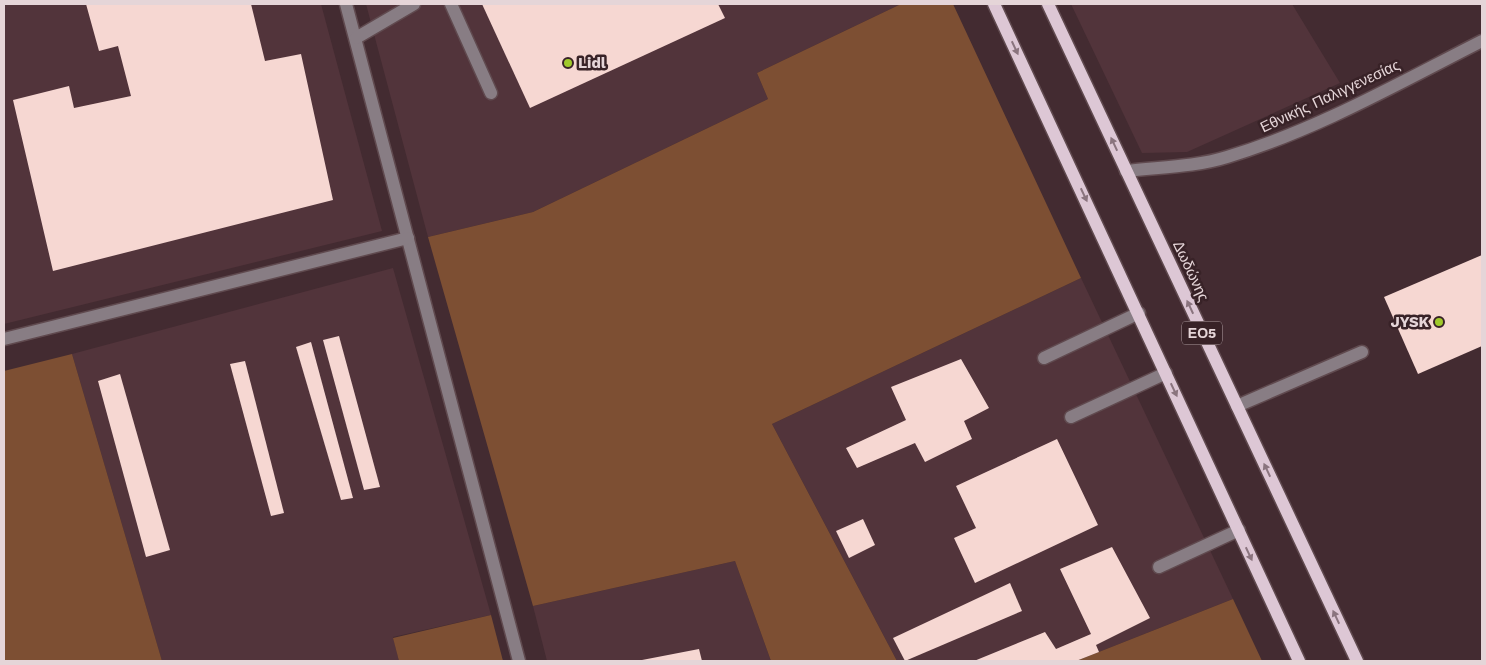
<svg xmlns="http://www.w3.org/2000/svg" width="1486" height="665" font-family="'Work Sans',sans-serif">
	<rect width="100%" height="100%" fill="#432b31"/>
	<!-- built -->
	<g fill="#52343b">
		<polygon points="4,4 321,4 382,231 4,324"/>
		<polygon points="366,4 901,4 757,73 768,99 533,212 428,237"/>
		<polygon points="1071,4 1292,4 1340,83 1187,152 1142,153"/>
		<polygon points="393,268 491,615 393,637 399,661 162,661 72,354"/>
		<polygon points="1081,278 1233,599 1076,661 897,661 772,424"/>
		<polygon points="735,561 771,661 547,661 533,606"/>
	</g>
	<!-- green -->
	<g fill="#7d4f33">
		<polygon points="901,4 953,4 1081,278 772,424 897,661 771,661 735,561 533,606 428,237 533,212 768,99 757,73"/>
		<polygon points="72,354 162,661 4,661 4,371"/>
		<polygon points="1233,599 1262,661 1076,661"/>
		<polygon points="491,615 503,661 399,661 393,638"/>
	</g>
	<!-- building -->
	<g fill="#f6d7d2">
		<polygon points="86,4 251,4 265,61 301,54 333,200 53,271 13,100 69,86 74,108 131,96 118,46 99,51"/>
		<polygon points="482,4 718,4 725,18 530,108"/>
		<polygon points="1482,255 1482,346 1418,374 1384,297"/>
		<polygon points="339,336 380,487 364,490 323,340"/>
		<polygon points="311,342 353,498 341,500 296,347"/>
		<polygon points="961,359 989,408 964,421 972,439 925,462 915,443 857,468 846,448 906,420 891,387"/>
		<polygon points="245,361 284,513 271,516 230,364"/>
		<polygon points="120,374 170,550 146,557 98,381"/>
		<polygon points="1057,439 1098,525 975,583 954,538 976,528 956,486"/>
		<polygon points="863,519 875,545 849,558 836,531"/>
		<polygon points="1112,547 1150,618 1096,645 1099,652 1076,661 974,661 1045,632 1056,649 1091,634 1060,569"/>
		<polygon points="1010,583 1022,611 905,661 893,638"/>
		<polygon points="699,649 702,661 642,661 642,660"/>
	</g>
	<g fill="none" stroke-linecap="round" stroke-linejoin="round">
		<defs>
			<g id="minor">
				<polyline points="346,4 519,661"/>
				<polyline points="451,4 491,93"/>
				<polyline points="356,38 414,4"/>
				<path d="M1126,171C1160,167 1195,167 1227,157C1317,130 1399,83 1482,41"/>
				<polyline points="4,339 408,238"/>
				<polyline points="1044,358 1139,313"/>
				<polyline points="1237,406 1362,352"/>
				<polyline points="1071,417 1166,373"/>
				<polyline points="1159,567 1239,530"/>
			</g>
			<g id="major">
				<polyline points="994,4 1299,661"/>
				<polyline points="1048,4 1357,661"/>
			</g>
		</defs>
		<!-- minor casing -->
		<use href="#minor" stroke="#604a4f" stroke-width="15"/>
		<!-- major casing -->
		<use href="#major" stroke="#604a4f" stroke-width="15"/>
		<!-- minor -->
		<use href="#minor" stroke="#887d84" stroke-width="12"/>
		<!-- major -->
		<use href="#major" stroke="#ddc7d5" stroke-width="12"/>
	</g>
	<!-- one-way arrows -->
	<defs><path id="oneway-solid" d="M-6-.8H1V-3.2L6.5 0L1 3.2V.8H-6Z" transform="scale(1.25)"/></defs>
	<g fill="#8a747e">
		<use href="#oneway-solid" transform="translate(1015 48) rotate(65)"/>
		<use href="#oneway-solid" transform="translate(1114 144) rotate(-115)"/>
		<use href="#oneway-solid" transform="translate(1084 195) rotate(65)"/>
		<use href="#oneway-solid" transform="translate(1190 307) rotate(-115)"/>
		<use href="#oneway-solid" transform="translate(1174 390) rotate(65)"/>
		<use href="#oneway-solid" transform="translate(1267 470) rotate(-115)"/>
		<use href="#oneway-solid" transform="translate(1249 554) rotate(65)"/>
		<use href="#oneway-solid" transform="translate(1336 617) rotate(-115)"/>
	</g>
	<!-- markers -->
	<g fill="#a0c92b" stroke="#382227" stroke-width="2">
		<circle cx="568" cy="63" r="5"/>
		<circle cx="1439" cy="322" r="5"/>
	</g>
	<g text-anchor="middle" stroke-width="5" stroke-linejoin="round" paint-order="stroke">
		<!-- shield labels -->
		<rect fill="#382227" stroke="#b19fa3" stroke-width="1" x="1182" y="321.5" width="40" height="23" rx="4"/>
		<g font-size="14" font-weight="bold" fill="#e5d5d8">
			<text x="1202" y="338">ΕΟ5</text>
		</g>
		<!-- poi labels -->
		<g font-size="15" font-weight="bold" fill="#e5d5d8" stroke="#382227" text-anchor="start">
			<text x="578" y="68">Lidl</text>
			<text x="1429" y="327" text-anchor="end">JYSK</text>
		</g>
		<!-- street labels -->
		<g font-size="15" fill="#e5d5d8" stroke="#382227">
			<text transform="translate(1330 96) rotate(-25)" y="5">Εθνικής Παλιγγενεσίας</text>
			<text transform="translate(1191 271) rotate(65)" y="5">Δωδώνης</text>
		</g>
	</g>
	<!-- border -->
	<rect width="1486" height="665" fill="none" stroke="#e5d5d8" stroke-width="10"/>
</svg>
